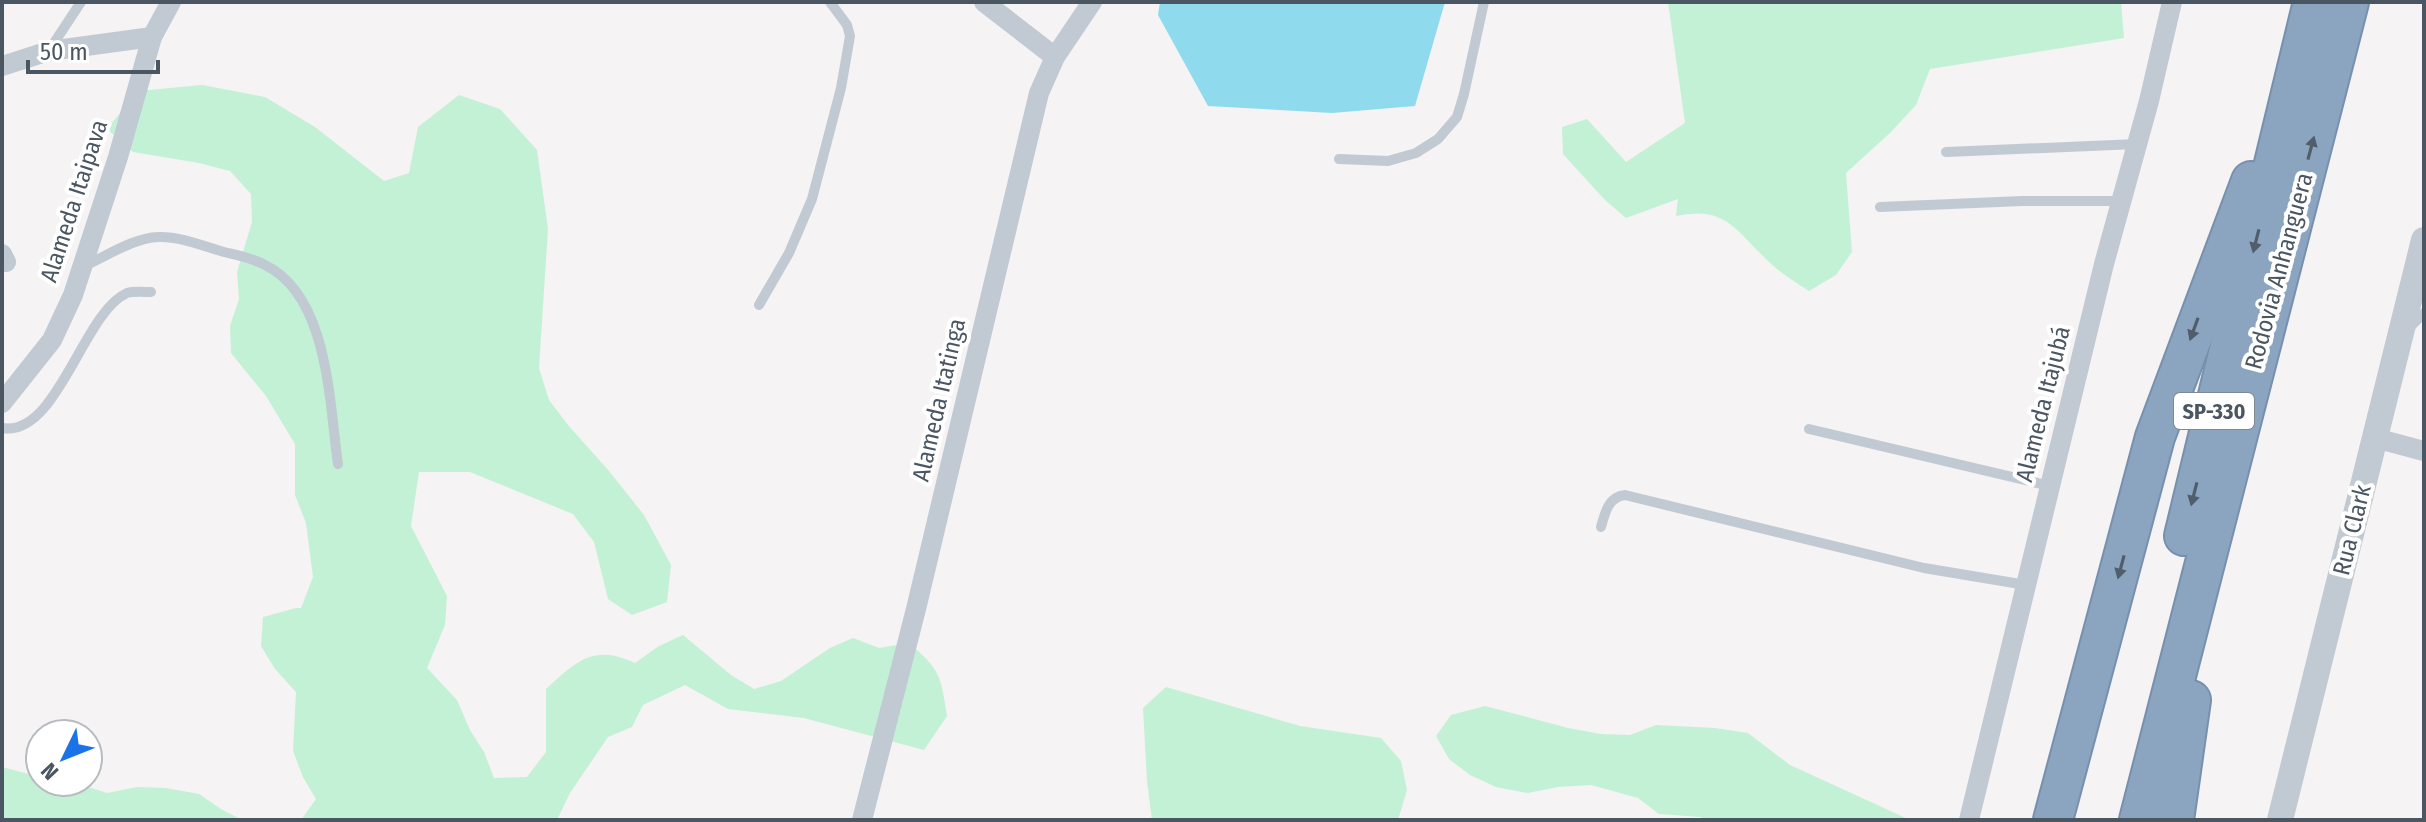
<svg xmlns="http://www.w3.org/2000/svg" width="2426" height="822" font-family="'Fira Sans Condensed',sans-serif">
	<rect width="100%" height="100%" fill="#f5f3f3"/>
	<!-- green -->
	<g fill="#c3f1d5">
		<path d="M1668,2H2121L2124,38L1930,69L1916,105L1890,133L1846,173L1852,252L1836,275L1809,291C1792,280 1776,270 1763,256C1733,226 1722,206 1676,216L1678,199L1626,218L1605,200L1563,154L1562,127L1587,119L1626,162L1685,123Z"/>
		<path d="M202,85L265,97L315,127L384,181L409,173L418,127L459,95L500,109L537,150L548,229L539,368L549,400L568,425L609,471L644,515L671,565L667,602L632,615L608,599L594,542L573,514L470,472H419L411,526L447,596L445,625L427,668L457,700L470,730L484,752L494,778L527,777L546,752V689C576,662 593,643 635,663L659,646L683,635L731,675L754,689L781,681L830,648L853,638L879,648L909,643C940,669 941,676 947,716L924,750L804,718L728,709L685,685L643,705L632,727L608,737L570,793L557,820H301L316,799L303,777L293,751L296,692L275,669L261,646L263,617L296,608H301L313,577L306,523L295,495V444L266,396L231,353L230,326L239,299L237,272L252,222L251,194L230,171L199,163L133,152L107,129L138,91Z"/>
		<polygon points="1166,687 1300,726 1381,738 1401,761 1407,790 1398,820 1152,820 1147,781 1143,708"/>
		<polygon points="1485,706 1568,728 1601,734 1630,735 1656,725 1715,728 1748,733 1790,765 1910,820 1702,820 1701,817 1659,814 1638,798 1591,785 1558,787 1528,793 1496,787 1470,775 1449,759 1436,736 1451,715"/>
		<polygon points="2,767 40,777 40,782 79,784 107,793 137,787 166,788 199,794 221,809 242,820 2,820"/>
	</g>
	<!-- water -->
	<polygon fill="#90daee" points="1160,2 1445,2 1415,106 1332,113 1208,106 1158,15"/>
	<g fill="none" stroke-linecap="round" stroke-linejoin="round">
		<defs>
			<g id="motorway">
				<polyline points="2184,536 2313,2"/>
				<polyline points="2053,820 2155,437 2251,181"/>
				<polyline points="2139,820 2349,2"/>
				<polyline points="2174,820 2191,700"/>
			</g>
		</defs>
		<!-- motorway casing -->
		<use href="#motorway" stroke="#7690ad" stroke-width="42"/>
		<!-- service -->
		<g stroke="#c1cad2" stroke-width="10">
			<polyline points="50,49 81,2"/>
			<polyline points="1946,152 2137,144"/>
			<polyline points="1339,159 1388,161 1416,153 1438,139 1457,117 1464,94 1484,2"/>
			<polyline points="1880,207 2022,201 2122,201"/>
			<path d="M84,266C107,256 133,238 158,237C180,236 203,246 224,252C237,255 253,258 265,265C329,296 329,403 338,464"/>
			<polyline points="759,305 789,253 812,199 841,88 850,36 847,25 830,2"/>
			<polyline points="2410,327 2424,313"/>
			<path d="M2,428C57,438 83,312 127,293C134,291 144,292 151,292"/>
			<polyline points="1809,429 2050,486"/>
			<path d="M1601,527C1605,513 1608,497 1625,495L1924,568L2026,585"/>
		</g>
		<!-- minor -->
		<g stroke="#c1cad2" stroke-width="20">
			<polyline points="984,2 1055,57"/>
			<polyline points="2,66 49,51 152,37"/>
			<polyline points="2,254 6,262"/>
			<polyline points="2,403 52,340 73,295 118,157 152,37 171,2"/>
			<polyline points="2375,438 2424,451"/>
			<polyline points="862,820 916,609 1039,93 1055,57 1092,2"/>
			<polyline points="1969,820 2104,264 2149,101 2172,2"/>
		</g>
		<!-- tertiary -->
		<polyline stroke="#c1cad2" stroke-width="26" points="2280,820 2424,240"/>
		<!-- motorway -->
		<use href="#motorway" stroke="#8ba5c1" stroke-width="38"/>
	</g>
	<!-- one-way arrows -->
	<defs><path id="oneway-solid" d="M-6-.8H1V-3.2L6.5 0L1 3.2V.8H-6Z" transform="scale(2)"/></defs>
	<g fill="#505e6b">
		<use href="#oneway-solid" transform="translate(2311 148) rotate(-75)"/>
		<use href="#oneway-solid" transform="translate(2256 241) rotate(104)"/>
		<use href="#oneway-solid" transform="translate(2194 329) rotate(110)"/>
		<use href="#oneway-solid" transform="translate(2194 494) rotate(104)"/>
		<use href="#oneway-solid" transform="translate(2121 567) rotate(105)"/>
	</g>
	<g text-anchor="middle" stroke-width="8" stroke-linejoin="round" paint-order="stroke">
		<!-- shield labels -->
		<rect fill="#fff" stroke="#808990" stroke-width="2" x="2174" y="393" width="80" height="36" rx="6"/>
		<g font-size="22" font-weight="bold" fill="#4a5661">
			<text x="2214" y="419">SP-330</text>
		</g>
		<!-- street labels -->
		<g font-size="24" fill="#4a5661" stroke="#fff">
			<text transform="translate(74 201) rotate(-72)" y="8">Alameda Itaipava</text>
			<text transform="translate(2279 271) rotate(-75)" y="8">Rodovia Anhanguera</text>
			<text transform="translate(939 400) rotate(-77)" y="8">Alameda Itatinga</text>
			<text transform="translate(2043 404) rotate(-76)" y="8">Alameda Itajubá</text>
			<text transform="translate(2352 530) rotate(-76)" y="8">Rua Clark</text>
		</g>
	</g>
	<!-- border -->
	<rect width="2426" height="822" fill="none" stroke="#4a5661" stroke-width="8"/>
	<!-- north arrow -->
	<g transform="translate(64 758) rotate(227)"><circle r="38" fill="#ffffff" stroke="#b7bbc0" stroke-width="2"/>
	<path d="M0-6L14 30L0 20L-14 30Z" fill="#1a73e8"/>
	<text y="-12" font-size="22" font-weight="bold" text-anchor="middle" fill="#4a5661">N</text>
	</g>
	<!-- scale -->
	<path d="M28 60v12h130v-12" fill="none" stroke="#4a5661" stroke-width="4"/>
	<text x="40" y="60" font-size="24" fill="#4a5661" stroke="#ffffff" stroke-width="6" paint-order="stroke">50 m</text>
</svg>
